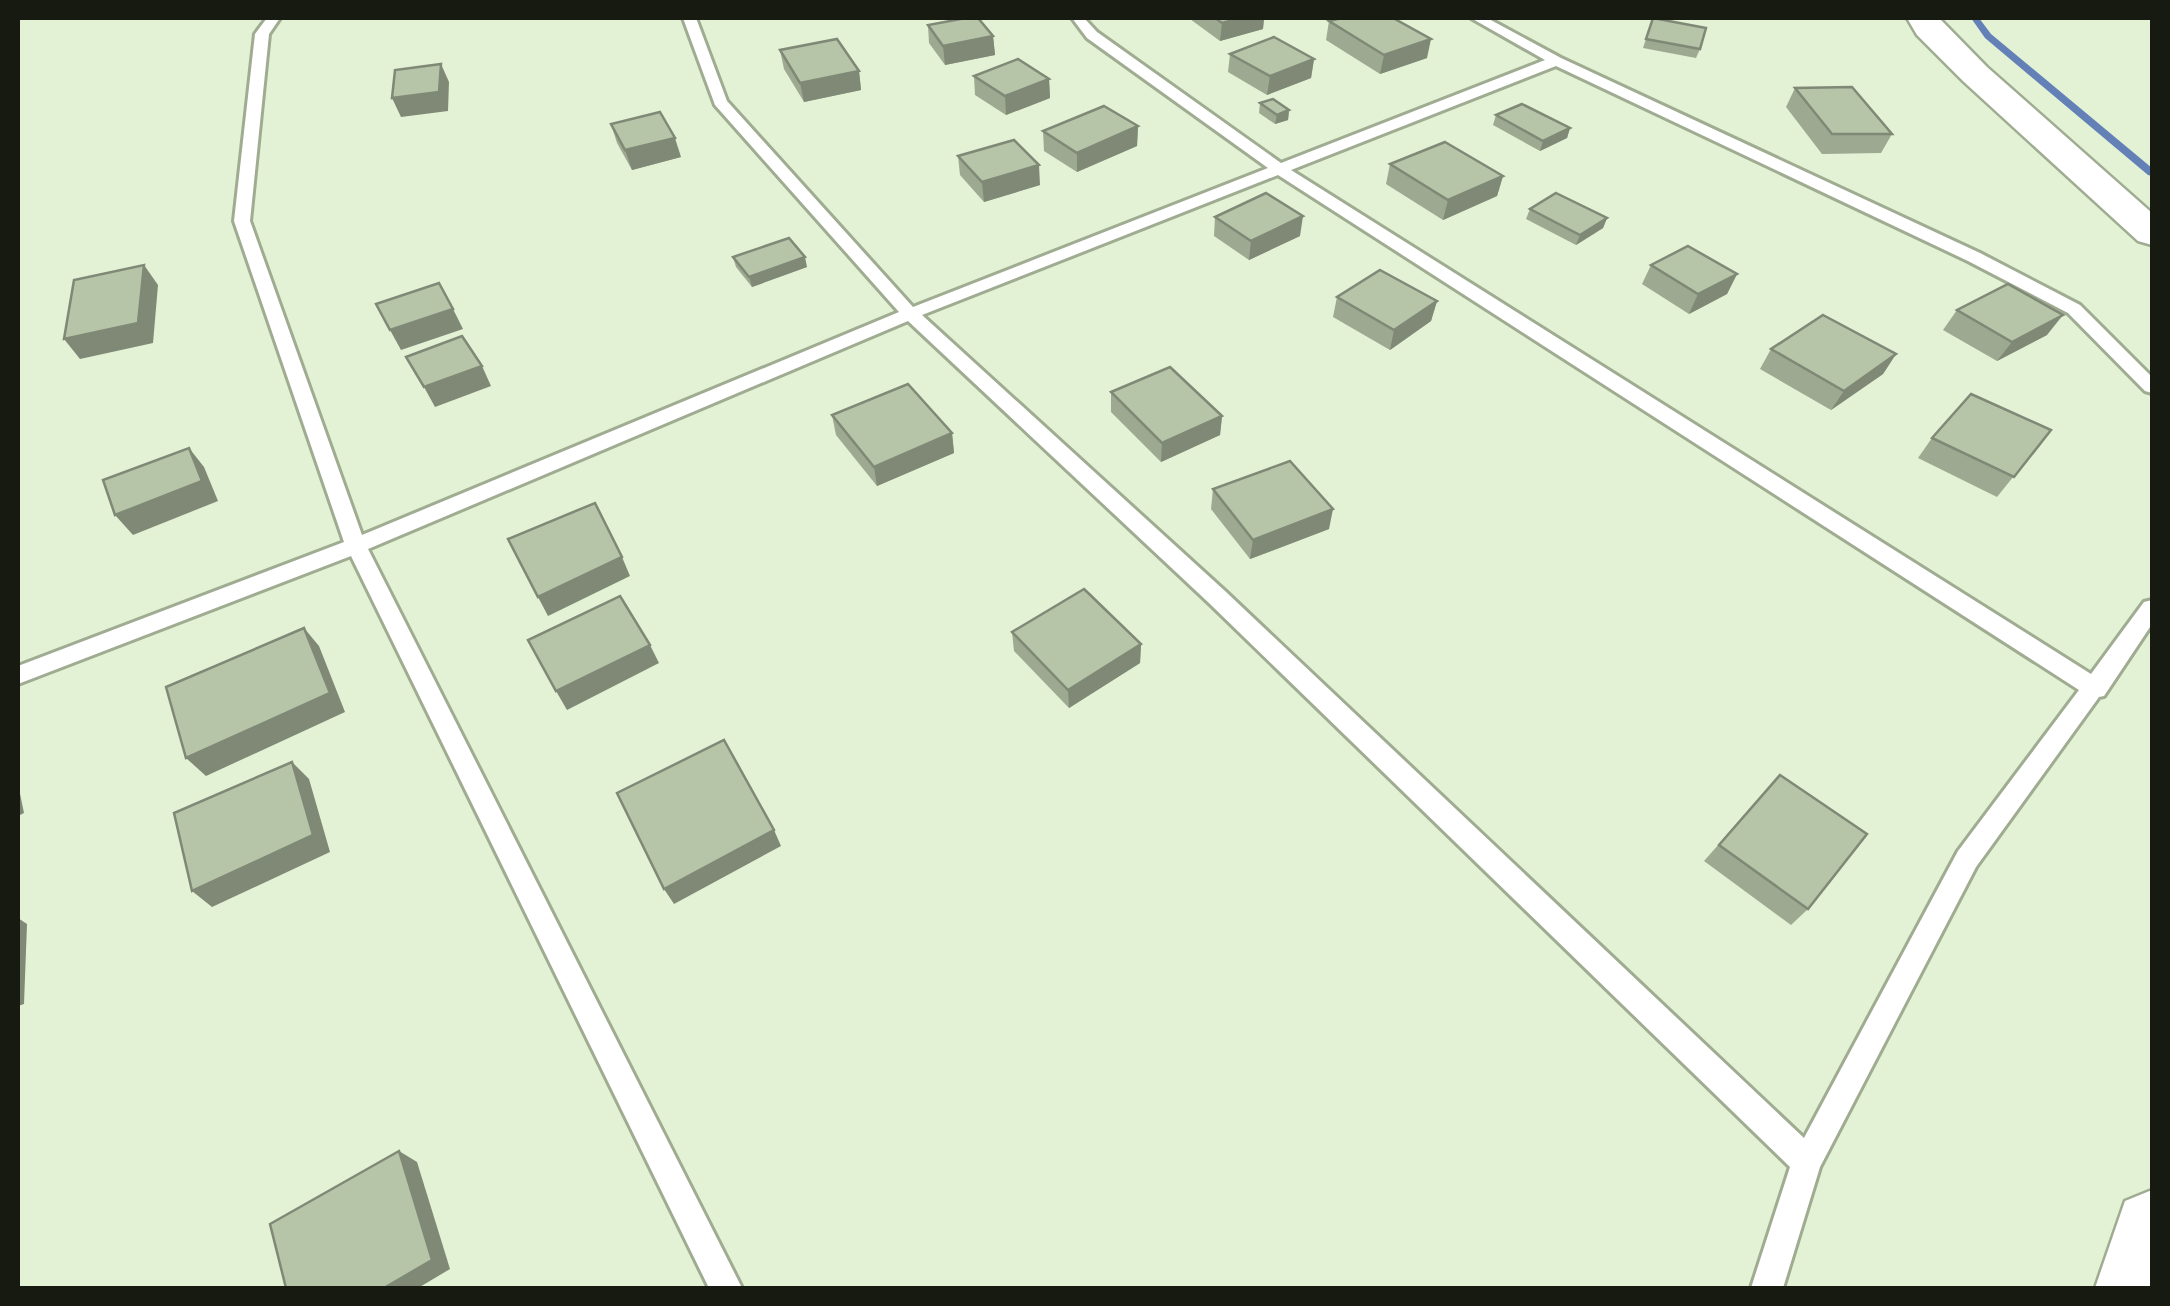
<svg xmlns="http://www.w3.org/2000/svg" width="2170" height="1306" font-family="'PT Sans Narrow',sans-serif">
	<rect width="100%" height="100%" fill="#e3f1d5"/>
	<g fill="none" stroke-linecap="round" stroke-linejoin="round">
		<!-- stream -->
		<polygon fill="#6481b7" fill-rule="evenodd" points="1971,18 1979,18 1991,34 2152,168 2152,176 2148,175 1985,38"/>
		<defs>
			<path id="service" d="M267,18H280L269,34L250,221L362,535L899,312L715,105L683,18H696L727,101L913,307L1268,168L1087,38L1072,18H1084L1097,32L1281,163L1545,60L1471,18H1487L1561,58L1980,253L2080,305L2152,377V393L2145,391L2068,313L1968,261L1556,66L1291,170L2091,674L2144,602L2152,600V624L2104,696L2099,697L1976,867L1820,1167L1783,1288H1751L1790,1167L1209,603L908,321L368,549L742,1288H709L351,556L18,684V666L344,542L234,221L255,34ZM1278,175L2079,690L1958,851L1804,1138L1225,591L922,315Z"/>
			<g id="tertiary">
				<polygon points="1907,18 1939,18 1987,67 2152,213 2152,245 2138,241 1963,81 1917,35"/>
				<polygon points="2152,1190 2152,1288 2095,1288 2125,1201"/>
			</g>
		</defs>
		<!-- service casing -->
		<use href="#service" stroke="#9fac91" stroke-width="6"/>
		<!-- tertiary casing -->
		<use href="#tertiary" stroke="#9fac91" stroke-width="5"/>
		<!-- service -->
		<use href="#service" fill="#fff" fill-rule="evenodd"/>
		<!-- tertiary -->
		<use href="#tertiary" fill="#fff" fill-rule="evenodd"/>
	</g>
	<!-- wall -->
	<g fill="#9da990">
		<polygon points="1190,18 1264,18 1263,29 1220,41 1190,19"/>
		<polygon points="1653,18 1700,49 1696,58 1643,48"/>
		<polygon points="1329,21 1427,58 1380,74 1326,40"/>
		<polygon points="928,25 993,36 995,55 945,65 929,43"/>
		<polygon points="780,50 859,71 861,90 804,102 784,69"/>
		<polygon points="1230,54 1314,59 1311,78 1267,95 1228,72"/>
		<polygon points="974,76 1049,79 1050,98 1006,115 975,95"/>
		<polygon points="1795,88 1892,134 1881,153 1822,154 1786,107"/>
		<polygon points="1260,103 1289,110 1288,120 1275,124 1259,113"/>
		<polygon points="1496,115 1570,128 1567,138 1540,151 1493,125"/>
		<polygon points="611,124 681,157 632,170 617,143"/>
		<polygon points="1138,126 1137,146 1077,172 1044,151 1043,131"/>
		<polygon points="958,156 1040,185 984,202 960,175"/>
		<polygon points="1390,164 1503,176 1497,196 1443,220 1386,184"/>
		<polygon points="1530,209 1607,218 1603,228 1576,245 1526,219"/>
		<polygon points="1215,217 1300,236 1249,260 1214,236"/>
		<polygon points="733,257 807,267 752,287 736,267"/>
		<polygon points="1651,265 1737,274 1727,294 1689,314 1642,284"/>
		<polygon points="1337,297 1437,301 1431,321 1390,350 1333,317"/>
		<polygon points="1957,310 2047,335 1997,361 1943,330"/>
		<polygon points="1771,349 1896,354 1883,374 1831,410 1760,369"/>
		<polygon points="1111,392 1222,416 1220,435 1161,462 1111,412"/>
		<polygon points="832,415 952,433 954,453 877,486 836,435"/>
		<polygon points="2051,430 1997,497 1918,458 1932,438"/>
		<polygon points="1213,489 1329,529 1250,559 1211,509"/>
		<polygon points="1012,632 1141,644 1140,663 1069,708 1014,651"/>
		<polygon points="1780,775 1808,909 1791,925 1704,861"/>
	</g>
	<!-- shaded-wall -->
	<g fill="#7f8976">
		<polygon points="1240,18 1264,18 1263,29 1220,41 1222,23"/>
		<polygon points="993,36 995,55 945,65 943,46"/>
		<polygon points="1431,39 1427,58 1380,74 1384,55"/>
		<polygon points="1314,59 1311,78 1267,95 1270,76"/>
		<polygon points="441,64 449,82 448,111 401,117 392,98"/>
		<polygon points="859,71 861,90 804,102 800,83"/>
		<polygon points="1049,79 1050,98 1006,115 1005,96"/>
		<polygon points="1289,110 1288,120 1275,124 1277,115"/>
		<polygon points="1138,126 1137,146 1077,172 1077,153"/>
		<polygon points="1570,128 1567,138 1540,151 1543,141"/>
		<polygon points="675,138 681,157 632,170 625,150"/>
		<polygon points="1039,165 1040,185 984,202 982,182"/>
		<polygon points="1503,176 1497,196 1443,220 1448,200"/>
		<polygon points="1303,216 1300,236 1249,260 1251,241"/>
		<polygon points="1607,218 1603,228 1576,245 1580,235"/>
		<polygon points="805,257 807,267 752,287 749,277"/>
		<polygon points="144,265 158,285 153,343 80,359 64,339"/>
		<polygon points="1737,274 1727,294 1689,314 1698,294"/>
		<polygon points="1437,301 1431,321 1390,350 1394,330"/>
		<polygon points="453,309 463,329 401,350 390,330"/>
		<polygon points="2063,315 2047,335 1997,361 2012,342"/>
		<polygon points="1896,354 1883,374 1831,410 1844,391"/>
		<polygon points="482,366 491,386 435,407 424,387"/>
		<polygon points="1222,416 1220,435 1161,462 1162,443"/>
		<polygon points="952,433 954,453 877,486 874,467"/>
		<polygon points="189,448 204,467 218,501 133,535 115,515"/>
		<polygon points="1333,509 1329,529 1250,559 1253,540"/>
		<polygon points="622,557 630,576 548,616 538,597"/>
		<polygon points="304,628 319,646 345,712 206,776 186,758"/>
		<polygon points="1141,644 1140,663 1069,708 1068,690"/>
		<polygon points="650,645 659,663 567,710 556,691"/>
		<polygon points="292,762 309,779 330,852 212,907 192,891"/>
		<polygon points="18,784 24,813 18,816"/>
		<polygon points="774,830 781,846 674,904 664,889"/>
		<polygon points="18,918 27,924 24,1004 18,1006"/>
		<polygon points="399,1151 417,1162 450,1269 418,1288 384,1288"/>
	</g>
	<!-- building -->
	<g fill="#b6c4a8" stroke="#7f8976" stroke-width="2.5">
		<polygon points="966,18 978,18 993,36 943,46 928,25"/>
		<polygon points="1215,18 1240,18 1222,23"/>
		<polygon points="1342,18 1393,18 1431,39 1384,55 1329,21"/>
		<polygon points="1653,18 1706,28 1700,49 1646,39"/>
		<polygon points="1274,37 1314,59 1270,76 1230,54"/>
		<polygon points="837,39 859,71 800,83 780,50"/>
		<polygon points="1018,59 1049,79 1005,96 974,76"/>
		<polygon points="441,64 439,92 392,98 395,70"/>
		<polygon points="1852,87 1892,134 1832,134 1795,88"/>
		<polygon points="1273,99 1289,110 1277,115 1260,103"/>
		<polygon points="1522,104 1570,128 1543,141 1496,115"/>
		<polygon points="1104,106 1138,126 1077,153 1043,131"/>
		<polygon points="660,112 675,138 625,150 611,124"/>
		<polygon points="1014,140 1039,165 982,182 958,156"/>
		<polygon points="1445,142 1503,176 1448,200 1390,164"/>
		<polygon points="1266,193 1303,216 1251,241 1215,217"/>
		<polygon points="1556,193 1607,218 1580,235 1530,209"/>
		<polygon points="789,238 805,257 749,277 733,257"/>
		<polygon points="1688,246 1737,274 1698,294 1651,265"/>
		<polygon points="144,265 138,323 64,339 74,280"/>
		<polygon points="1380,270 1437,301 1394,330 1337,297"/>
		<polygon points="439,283 453,309 390,330 376,304"/>
		<polygon points="2008,284 2063,315 2012,342 1957,310"/>
		<polygon points="1823,315 1896,354 1844,391 1771,349"/>
		<polygon points="462,336 482,366 424,387 406,357"/>
		<polygon points="1170,367 1222,416 1162,443 1111,392"/>
		<polygon points="908,384 952,433 874,467 832,415"/>
		<polygon points="1971,394 2051,430 2014,477 1932,438"/>
		<polygon points="189,448 202,481 115,515 103,480"/>
		<polygon points="1290,461 1333,509 1253,540 1213,489"/>
		<polygon points="595,503 622,557 538,597 508,539"/>
		<polygon points="1084,589 1141,644 1068,690 1012,632"/>
		<polygon points="620,596 650,645 556,691 528,640"/>
		<polygon points="304,628 330,693 186,758 166,687"/>
		<polygon points="724,740 774,830 664,889 617,793"/>
		<polygon points="292,762 313,835 192,891 174,813"/>
		<polygon points="1780,775 1867,834 1808,909 1719,845"/>
		<polygon points="399,1151 432,1260 384,1288 286,1288 270,1224"/>
	</g>
	<!-- border -->
	<rect width="2170" height="1306" fill="none" stroke="#161a10" stroke-width="40"/>
</svg>
